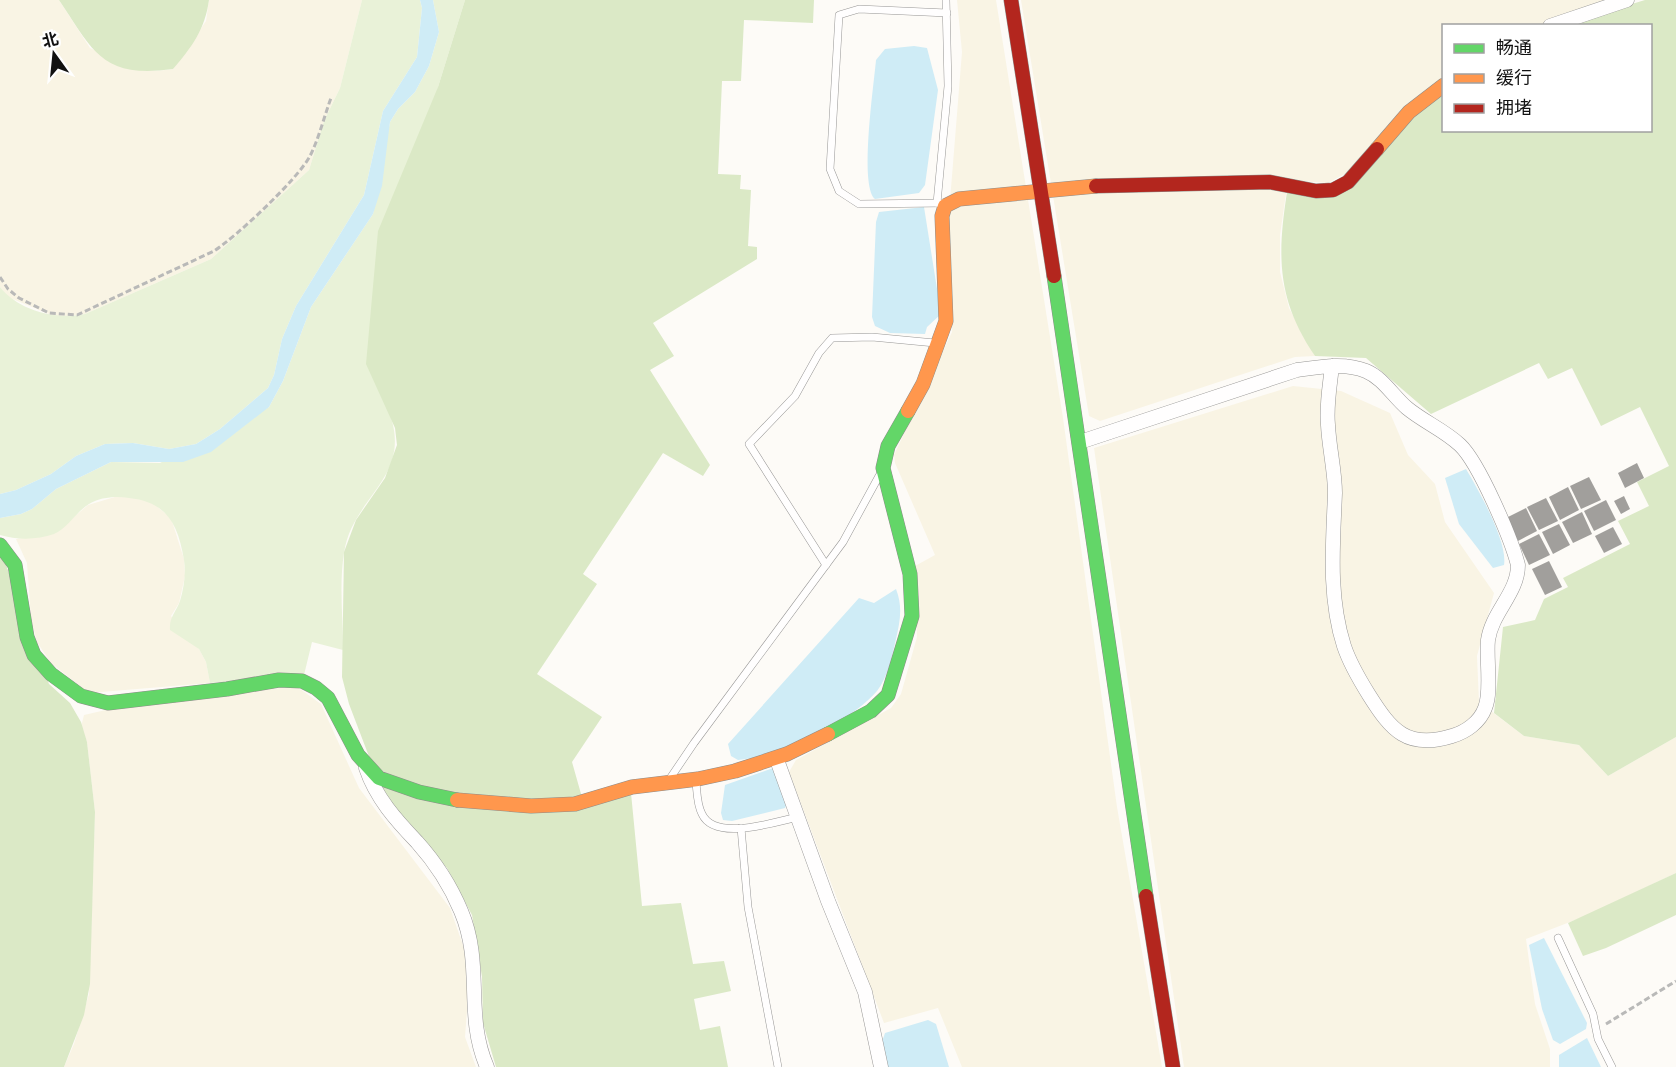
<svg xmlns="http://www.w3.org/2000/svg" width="1676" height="1067" font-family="Georgia,'Noto Sans SC',serif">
	<rect width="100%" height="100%" fill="#fdfbf7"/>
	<!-- farmland -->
	<g fill="#f9f4e4">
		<polygon points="0,0 59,0 90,48 142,71 157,71 173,69 206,21 209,0 362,0 340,88 324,121 309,170 211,259 85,314 56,317 8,297 0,287"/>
		<polygon points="957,0 996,0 1063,418 1117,807 1162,1067 962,1067 938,1008 884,1023 789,772 796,760 891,708 901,694 917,637 915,566 935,555 895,463 894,455 952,332 949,213 962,52"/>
		<polygon points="1021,0 1607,0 1540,25 1444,26 1443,77 1354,169 1328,183 1288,180 1280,235 1280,272 1289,308 1315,356 1295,357 1100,421 1089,416"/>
		<polygon points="1293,386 1341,391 1390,413 1408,455 1435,484 1445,522 1494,593 1477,656 1479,702 1524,736 1579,745 1608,776 1676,737 1676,873 1588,915 1526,939 1535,1004 1550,1049 1550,1067 1184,1067 1094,448"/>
		<polygon points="118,496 149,500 171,518 184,559 185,576 179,603 171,616 199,649 206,662 210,683 89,693 51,663 37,642 31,619 27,563 16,539 55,533 88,505"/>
		<polygon points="296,686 321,704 359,788 450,908 465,951 469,984 465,1037 476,1067 64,1067 74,1044 89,994 95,812 87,742 81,727 84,715 110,709"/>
	</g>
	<!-- green -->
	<g fill="#e9f2d8">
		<path d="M362,0H420L422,8L417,57L383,111L364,195L296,306L282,339L274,375L268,388L220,429L196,444L169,449L133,443L105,444L76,456L51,474L16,490L0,494V287C19,311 56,320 85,314L211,259L309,170L324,121L340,88Z"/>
		<path d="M433,0H465L438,87L389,412C414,478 352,496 344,553C339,584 343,618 343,650L312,642L304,675L210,683L206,662L199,649L170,630C169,617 176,612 180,601C184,588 186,573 184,560C178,524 167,502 129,498C116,496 101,497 89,504C76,512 68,528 54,534C37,540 17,540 0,535V518L21,514L32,509L56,489L111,462L160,463L269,407L283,381L311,307L373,214L390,122L398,109L415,92L429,66L439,32Z"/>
	</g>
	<!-- forest -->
	<g fill="#dbe9c6">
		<path d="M59,0H209C205,29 192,47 173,69C101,79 93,50 59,0Z"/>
		<polygon points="465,0 814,0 813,23 744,20 741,81 722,81 718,174 741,175 740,189 751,190 748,246 757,247 757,259 653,323 674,356 650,370 710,465 703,476 663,453 583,574 597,584 537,674 602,717 572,762 585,808 631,793 642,906 681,903 693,964 724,961 731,991 694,999 700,1030 720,1026 728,1067 496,1067 483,1023 482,977 472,915 447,868 386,801 349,704 342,677 344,552 356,520 385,478 397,445 395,428 366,364 378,231 438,87"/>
		<path d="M1645,0H1676V737L1608,776L1579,745L1524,736L1494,713L1503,627L1535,620L1544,599L1568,587L1563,578L1630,544L1618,521L1649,506L1637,482L1669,466L1640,407L1601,426L1572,368L1548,379L1539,363L1431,414L1366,358L1315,356C1277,300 1277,257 1287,192L1332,194L1443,90L1444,130H1650V26L1563,25Z"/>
		<polygon points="0,555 5,562 49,684 70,703 81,722 87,742 95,812 90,984 84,1015 64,1067 0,1067"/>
		<polygon points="1676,873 1676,915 1606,948 1583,956 1568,923"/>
	</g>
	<!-- water -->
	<g fill="#cfecf6">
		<polygon points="420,0 433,0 439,32 429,66 415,92 398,109 390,122 382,186 373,214 311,307 283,381 269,407 211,452 183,462 111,462 56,489 32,509 21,514 0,518 0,494 16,490 51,474 76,456 105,444 133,443 169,449 196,444 220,429 268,388 274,375 282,339 296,306 364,195 383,111 417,57 422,8"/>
		<path d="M914,46L927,48L938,90L925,185L919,193L875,199C859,185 874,84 876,60L885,49Z"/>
		<polygon points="924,207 941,314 927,327 925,334 890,333 875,326 872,317 876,222 879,212"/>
		<path d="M1466,469C1478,489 1508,542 1504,565L1493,568L1459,524L1445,478Z"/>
		<path d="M896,589C903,607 900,621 896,639C892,656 888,677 877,691C851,722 778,756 738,760L731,756L728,744L859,598L874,603Z"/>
		<polygon points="773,768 777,773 787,804 785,808 732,821 723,820 721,813 725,785"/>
		<polygon points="1544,938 1587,1023 1586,1029 1560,1044 1553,1040 1542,1009 1529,945"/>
		<polygon points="928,1020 936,1024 949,1067 887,1067 882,1042 885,1033"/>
		<polygon points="1587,1038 1601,1067 1559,1067 1559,1055"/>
	</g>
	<!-- building -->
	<g fill="#a19f9c">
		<polygon points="1637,463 1644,478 1625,488 1618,473"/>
		<polygon points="1589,477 1601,500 1581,509 1570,486"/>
		<polygon points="1568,487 1579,510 1560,520 1549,497"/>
		<polygon points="1624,496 1630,509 1621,514 1614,501"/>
		<polygon points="1546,498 1558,521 1539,530 1527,507"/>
		<polygon points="1606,500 1616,520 1594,531 1584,511"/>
		<polygon points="1526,508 1537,531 1518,541 1506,518"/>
		<polygon points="1582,512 1592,534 1573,543 1562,522"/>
		<polygon points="1559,524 1570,545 1553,554 1542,532"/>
		<polygon points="1613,527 1622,544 1604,553 1595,536"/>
		<polygon points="1539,534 1550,555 1529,565 1519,544"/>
		<polygon points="1549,561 1562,587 1545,595 1532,569"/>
	</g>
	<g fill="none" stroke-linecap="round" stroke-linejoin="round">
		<defs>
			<g id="lane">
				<polyline points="937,203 948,86 946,0"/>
				<polyline points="944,203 859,204 839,191 830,169 839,15 859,9 947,13"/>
				<polyline points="826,565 749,444 795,396 819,353 832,338 872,337 935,343"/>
				<polyline points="671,777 694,743 843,542 879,476"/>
				<path d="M696,782C697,792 697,805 702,814C715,842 774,822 798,817"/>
				<polyline points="741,828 748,907 778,1067"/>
				<polyline points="1558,938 1593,1014 1598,1039 1612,1067"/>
			</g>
			<g id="street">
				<polyline points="1550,26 1627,0"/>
				<path d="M1080,442L1297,370C1319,367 1345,362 1366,371C1383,378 1393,396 1407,408C1424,422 1444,430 1460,445C1479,463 1511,538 1518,565C1518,593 1492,612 1488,640C1486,659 1492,692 1485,708C1480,722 1466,732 1452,736C1407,750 1391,730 1369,695C1359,679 1350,664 1344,646C1328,596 1333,544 1335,493C1335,471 1329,447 1328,425C1326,406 1330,385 1332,366"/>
				<polyline points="777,760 828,901 865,992 881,1067"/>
				<path d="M366,768C376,798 396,820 417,842C435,862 451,887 461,911C484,965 464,1014 487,1067"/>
			</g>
			<g id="fast">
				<polyline points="1054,276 1146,896"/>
				<polyline points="0,545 15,565 27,637 34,655 51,674 81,696 108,703 227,689 279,680 302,681 316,688 328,698 358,755 379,778 419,792 457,800"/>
				<polyline points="828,734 871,711 888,695 912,616 910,574 883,468 888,446 908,411"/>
			</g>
			<g id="slow">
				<polyline points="1377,149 1409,112 1444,85"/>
				<polyline points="908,411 923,384 946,321 942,216 945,206 959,199 1096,186"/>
				<polyline points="457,800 531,806 575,804 632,787 698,779 735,771 787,754 828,734"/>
			</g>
			<g id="jam">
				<polyline points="1011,0 1054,276"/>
				<polyline points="1096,186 1270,182 1316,191 1333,190 1348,182 1377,149"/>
				<polyline points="1146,896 1173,1067"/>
			</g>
		</defs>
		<!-- lane casing -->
		<use href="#lane" stroke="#979695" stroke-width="8"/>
		<!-- street casing -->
		<use href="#street" stroke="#979695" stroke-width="15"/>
		<!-- fast casing -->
		<use href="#fast" stroke="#8e8d8b" stroke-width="15"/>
		<!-- slow casing -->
		<use href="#slow" stroke="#8e8d8b" stroke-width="15"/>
		<!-- jam casing -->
		<use href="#jam" stroke="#8e8d8b" stroke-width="15"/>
		<!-- path -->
		<g stroke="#b9b9b8" stroke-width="3" stroke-dasharray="6 3" stroke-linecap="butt">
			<path d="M0,277L8,289L19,298L49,313L77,315L214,251C237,236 297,180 310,156C319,138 324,117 331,98"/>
			<polyline points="1606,1024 1676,981"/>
		</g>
		<!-- lane -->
		<use href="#lane" stroke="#fffefe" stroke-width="7"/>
		<!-- street -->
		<use href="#street" stroke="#fffefe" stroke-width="14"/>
		<!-- fast -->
		<use href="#fast" stroke="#63d668" stroke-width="14"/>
		<!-- slow -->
		<use href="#slow" stroke="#ff974d" stroke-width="14"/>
		<!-- jam -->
		<use href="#jam" stroke="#b3261e" stroke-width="14"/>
	</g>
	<!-- legend -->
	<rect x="1442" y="24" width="210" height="108" fill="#ffffff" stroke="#a0a0a0" stroke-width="1.5"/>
	<rect x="1454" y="44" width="30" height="9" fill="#63d668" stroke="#a0a0a0" stroke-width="1.5"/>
	<text x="1496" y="54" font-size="18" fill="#111111">畅通</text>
	<rect x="1454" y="74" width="30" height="9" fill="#ff974d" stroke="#a0a0a0" stroke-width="1.5"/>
	<text x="1496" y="84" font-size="18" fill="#111111">缓行</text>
	<rect x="1454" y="104" width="30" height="9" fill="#b3261e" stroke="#a0a0a0" stroke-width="1.5"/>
	<text x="1496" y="114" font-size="18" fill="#111111">拥堵</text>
	<!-- north arrow -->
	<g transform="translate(54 54) rotate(345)" stroke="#ffffff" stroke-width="4.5" paint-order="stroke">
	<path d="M0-4.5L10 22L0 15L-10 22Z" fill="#111111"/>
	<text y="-9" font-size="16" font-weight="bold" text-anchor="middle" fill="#111111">北</text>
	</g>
</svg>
